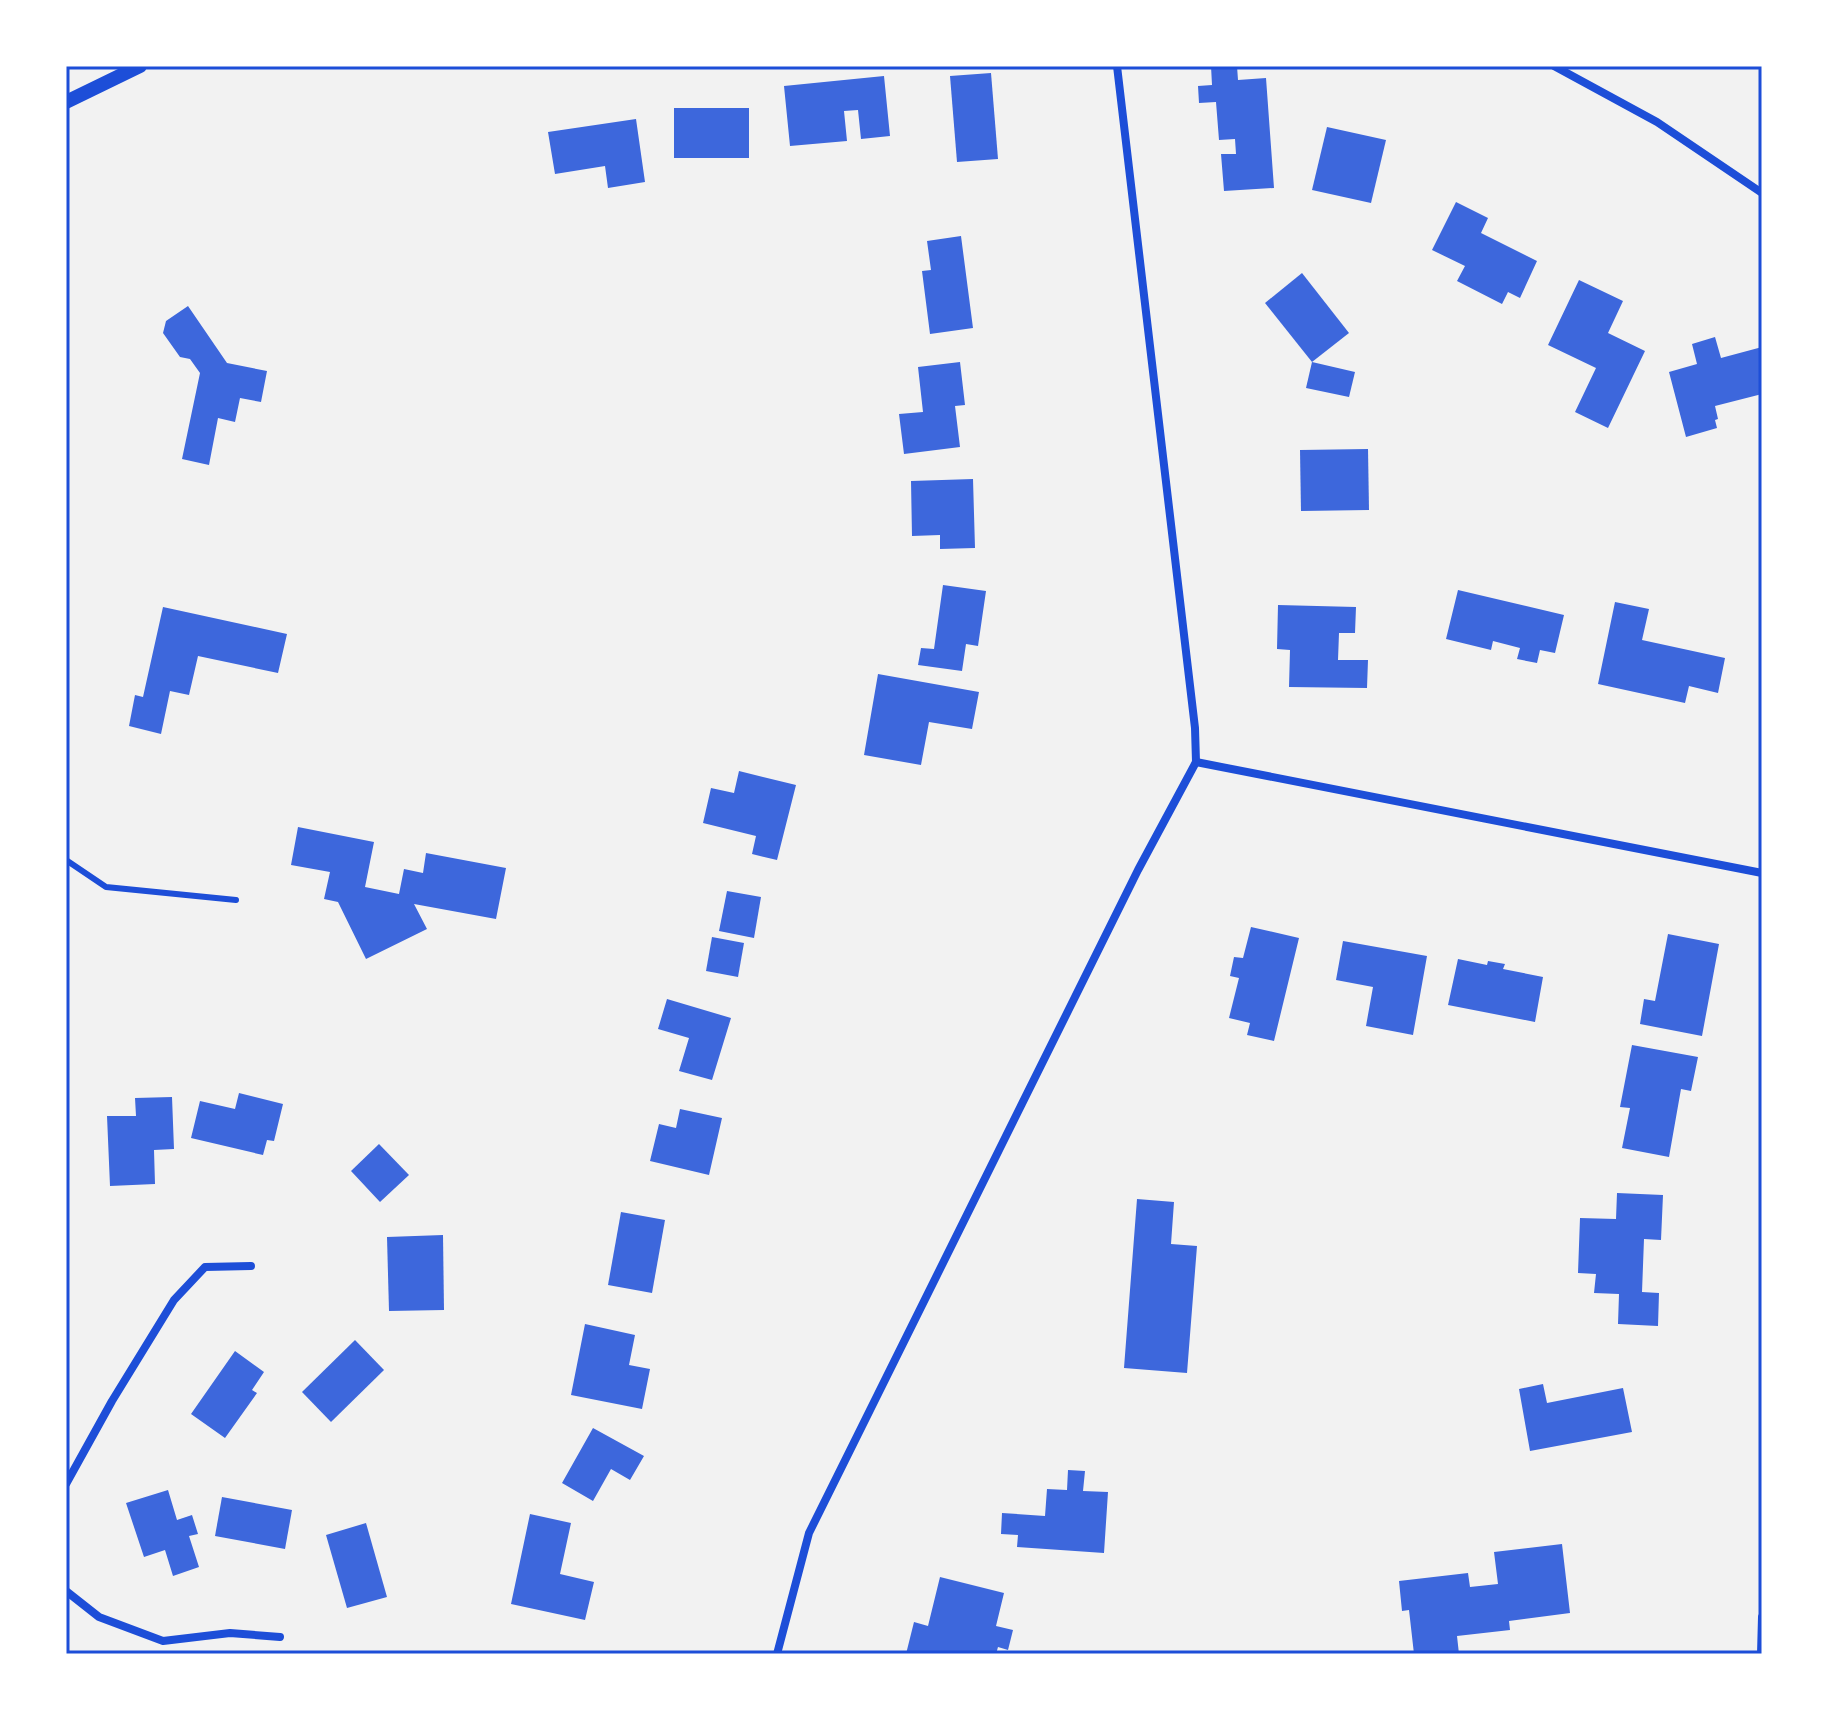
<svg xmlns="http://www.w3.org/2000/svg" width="1828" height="1720" font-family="Rubik,sans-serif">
	<rect width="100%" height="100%" fill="#f2f2f2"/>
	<!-- building -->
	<g fill="#3d67dc">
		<polygon points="1211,66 1237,66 1238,80 1266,78 1274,188 1224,191 1221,154 1236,154 1235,139 1219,140 1216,102 1199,103 1198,86 1212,85"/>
		<polygon points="991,73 998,159 957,162 950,76"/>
		<polygon points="884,76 890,136 861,139 858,110 844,111 847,141 790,146 784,86"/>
		<rect x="674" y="108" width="75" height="50"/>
		<polygon points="636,119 645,182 608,188 605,166 555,174 548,132"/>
		<polygon points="1327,127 1386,140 1371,203 1312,190"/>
		<polygon points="1456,202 1488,218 1481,233 1537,261 1520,298 1508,292 1502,304 1457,281 1465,266 1432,250"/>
		<polygon points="961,236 973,328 930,334 922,271 931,270 927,241"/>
		<polygon points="1302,273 1349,333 1312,362 1265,303"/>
		<polygon points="1579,280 1623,301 1608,333 1645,351 1608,428 1575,412 1596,368 1548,345"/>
		<polygon points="188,306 227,363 267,371 261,402 240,398 235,422 218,418 209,465 182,459 200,373 190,359 180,357 163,333 166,321"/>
		<polygon points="1715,337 1721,358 1762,347 1762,394 1715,406 1718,419 1715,420 1717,428 1686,437 1669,372 1697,364 1692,344"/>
		<polygon points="960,362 965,405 955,406 960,447 904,454 899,414 923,412 918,367"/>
		<polygon points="1312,362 1355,372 1349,397 1306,388"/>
		<polygon points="1368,449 1369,510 1301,511 1300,450"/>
		<polygon points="973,479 975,548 940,549 940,535 912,536 911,481"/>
		<polygon points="943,585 986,591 978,646 966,644 962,671 918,665 921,648 934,649"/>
		<polygon points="1458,590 1564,615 1555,653 1540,650 1537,663 1517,659 1520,648 1493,641 1491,650 1446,639"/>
		<polygon points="1615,602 1649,609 1642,640 1725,658 1718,693 1689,686 1685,703 1598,684"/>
		<polygon points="1278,605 1356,607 1355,633 1339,633 1338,660 1368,660 1367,688 1289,687 1290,650 1277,649"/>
		<polygon points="163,607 287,634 278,673 198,656 189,695 170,691 161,734 129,726 135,695 143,697"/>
		<polygon points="878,674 979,692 972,729 929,722 921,765 864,755"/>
		<polygon points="739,771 796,785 777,860 752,854 756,836 703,823 711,788 734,793"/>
		<polygon points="298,827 374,842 365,887 399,894 404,869 423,873 426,853 506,868 496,919 414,904 427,929 366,959 338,902 324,899 330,872 291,865"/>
		<polygon points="727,891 761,897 754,938 719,931"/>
		<polygon points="1251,927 1299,938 1274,1041 1247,1035 1250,1023 1229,1018 1239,978 1230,976 1234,957 1243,958"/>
		<polygon points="1668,934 1719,944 1702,1036 1640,1024 1644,999 1655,1001"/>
		<polygon points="712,937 744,943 738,977 706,971"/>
		<polygon points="1343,941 1427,956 1413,1035 1366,1026 1373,987 1336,980"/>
		<polygon points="1458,959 1487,965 1488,961 1505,964 1503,969 1543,977 1535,1022 1448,1005"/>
		<polygon points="667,999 731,1018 712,1080 679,1071 689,1038 658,1029"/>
		<polygon points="1632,1045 1698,1057 1691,1091 1681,1089 1669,1157 1622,1148 1630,1108 1620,1107"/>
		<polygon points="239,1093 283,1104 274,1141 267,1140 263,1155 191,1138 200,1101 235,1109"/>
		<polygon points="172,1097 174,1149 154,1150 155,1184 110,1186 107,1116 136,1116 135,1098"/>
		<polygon points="680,1109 722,1118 709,1175 650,1161 659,1124 676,1128"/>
		<polygon points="379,1144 409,1175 380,1202 351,1171"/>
		<polygon points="1617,1193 1663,1195 1661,1240 1644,1239 1642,1292 1659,1293 1658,1326 1618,1324 1619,1294 1594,1293 1596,1274 1578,1273 1580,1218 1616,1219"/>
		<polygon points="1137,1199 1174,1202 1171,1244 1197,1246 1187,1373 1124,1368"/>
		<polygon points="621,1212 665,1220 652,1293 608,1285"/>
		<polygon points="443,1235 444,1310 389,1311 387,1237"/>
		<polygon points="585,1324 635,1335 629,1365 650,1369 642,1409 571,1395"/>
		<polygon points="355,1340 384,1370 331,1422 302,1392"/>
		<polygon points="235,1351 264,1372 252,1390 257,1393 225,1438 191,1414"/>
		<polygon points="1543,1384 1547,1403 1623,1388 1632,1432 1530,1451 1519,1389"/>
		<polygon points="593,1428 644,1456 630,1480 611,1469 593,1501 562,1483"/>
		<polygon points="1068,1470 1085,1471 1083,1491 1108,1492 1104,1553 1017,1547 1018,1535 1001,1534 1002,1513 1045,1516 1047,1489 1067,1490"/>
		<polygon points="168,1490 177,1520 192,1515 198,1534 189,1536 199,1567 173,1576 165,1550 144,1557 126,1503"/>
		<polygon points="222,1497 292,1510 285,1549 215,1536"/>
		<polygon points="530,1514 571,1523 560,1574 594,1582 585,1620 511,1604"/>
		<polygon points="366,1523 387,1597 347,1608 326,1535"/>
		<polygon points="1562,1544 1570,1613 1509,1621 1510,1630 1457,1636 1459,1654 1414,1654 1409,1610 1402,1611 1399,1581 1468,1573 1470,1587 1498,1584 1494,1552"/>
		<polygon points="940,1577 1004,1593 996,1626 1013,1630 1008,1650 998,1647 996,1654 906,1654 914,1622 928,1626"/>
	</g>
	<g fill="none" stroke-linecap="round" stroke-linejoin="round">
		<!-- service -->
		<polyline stroke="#1d4ed8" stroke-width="6" points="66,860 106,887 236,900"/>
		<!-- minor -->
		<g stroke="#1d4ed8" stroke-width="8">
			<polyline points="1554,66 1657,122 1762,193"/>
			<polyline points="1196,762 1762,873"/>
			<polyline points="66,1484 112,1401 174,1300 205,1267 251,1266"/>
			<polyline points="66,1591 99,1617 163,1641 230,1633 280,1637"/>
			<polyline points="777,1654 809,1533 1138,870 1196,762 1195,728 1117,66"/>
			<polyline points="1761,1654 1762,1617"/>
		</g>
		<!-- tertiary -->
		<polyline stroke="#1d4ed8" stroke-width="14" points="66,102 140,66"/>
	</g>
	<!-- border -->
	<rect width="1828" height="1720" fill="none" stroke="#ffffff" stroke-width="136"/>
	<rect x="68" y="68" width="1692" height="1584" fill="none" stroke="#1d4ed8" stroke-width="3"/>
</svg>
